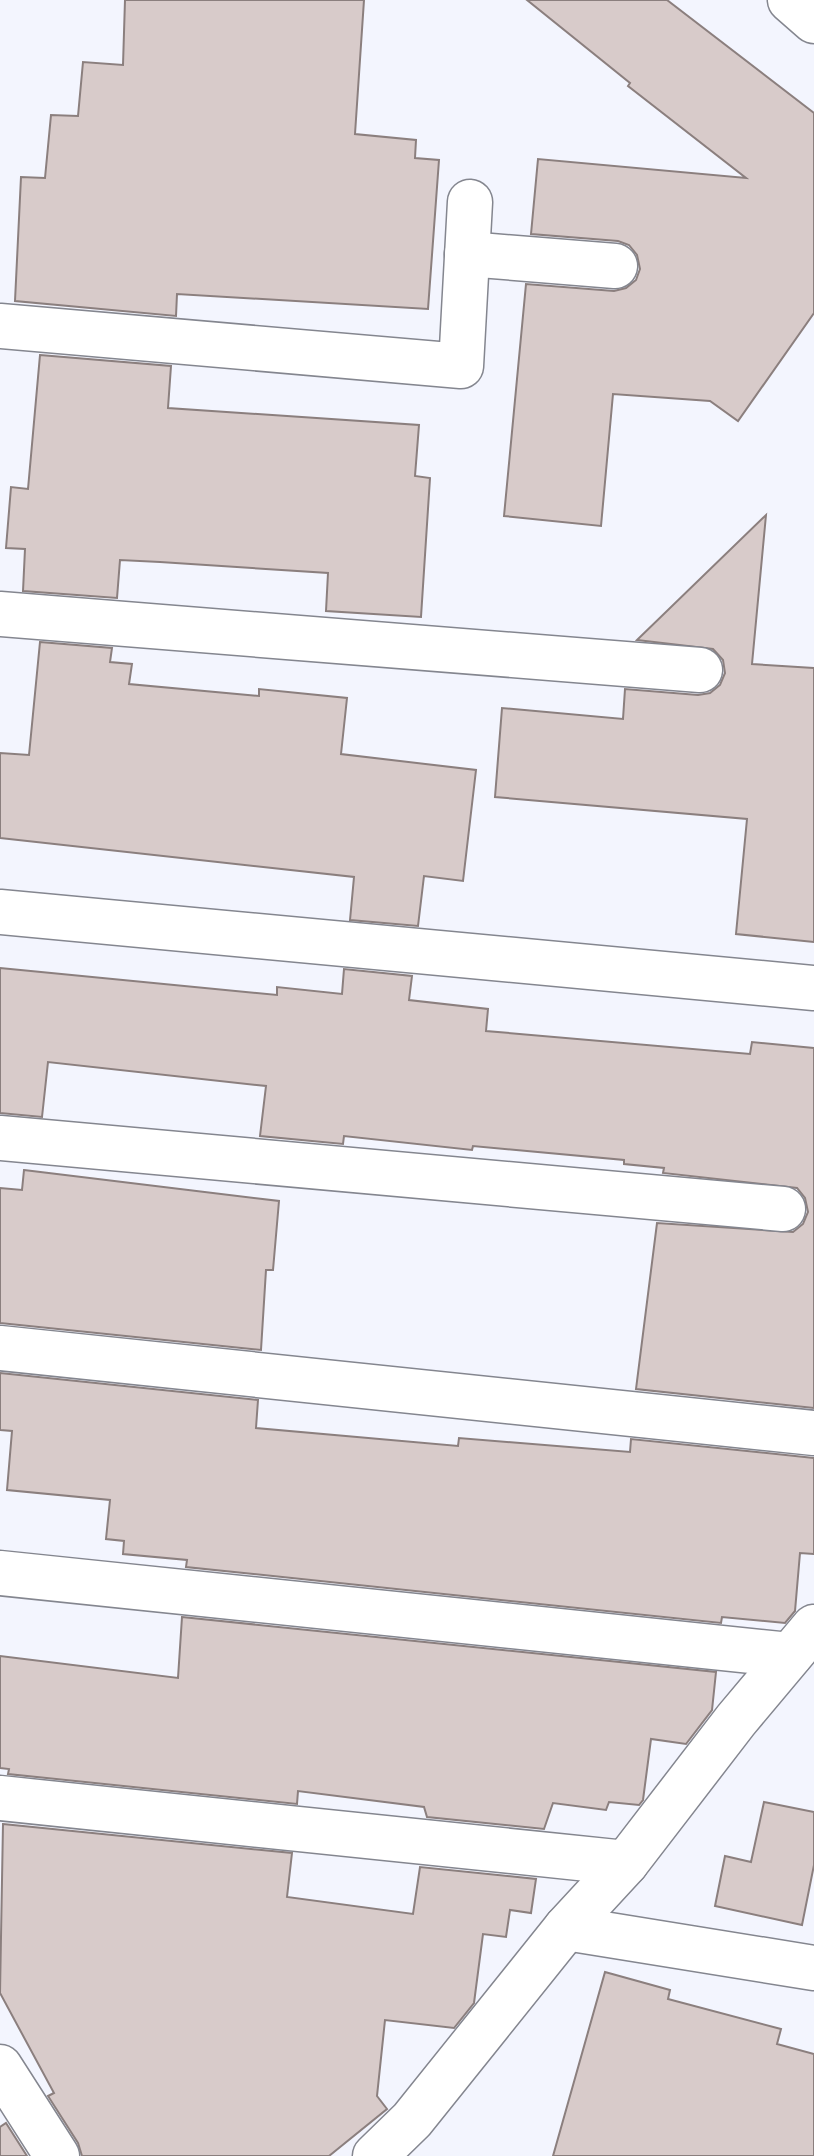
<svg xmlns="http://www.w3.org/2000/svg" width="814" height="2156" font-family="Commissioner,sans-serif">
	<rect width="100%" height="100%" fill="#f3f5fe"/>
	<!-- building -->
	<g fill="#d8cbca" stroke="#8b7f7e" stroke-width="2">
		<polygon points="125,0 364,0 355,134 416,140 415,158 439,160 428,309 177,294 176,316 15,301 21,177 45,178 51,115 78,116 83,62 123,65"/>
		<polygon points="527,0 667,0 814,113 814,313 738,421 710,401 613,394 601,526 504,516 526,284 614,291 626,288 636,280 640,269 637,255 629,245 618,241 531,234 538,159 746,178 628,86 630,83"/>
		<polygon points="40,355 171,366 168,408 419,425 415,476 430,478 421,617 326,611 328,573 160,562 120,560 117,598 23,591 25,549 6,548 11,487 28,489"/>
		<polygon points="766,515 752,664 814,668 814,942 736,934 747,819 495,797 502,708 623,719 625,689 698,695 710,693 720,685 725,673 723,660 713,649 637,640"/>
		<polygon points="40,642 112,648 110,662 132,664 129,684 259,696 259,689 347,698 341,754 476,770 463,881 424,876 418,926 350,920 354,877 0,838 0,753 29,755"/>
		<polygon points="0,968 277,995 277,987 342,994 344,969 412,976 409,1000 488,1009 486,1031 750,1054 752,1042 814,1048 814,1408 636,1389 657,1223 793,1232 803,1224 808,1212 805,1198 797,1188 663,1173 664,1168 624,1164 624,1160 473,1146 472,1150 344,1136 343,1144 260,1136 266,1086 48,1062 42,1117 0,1113"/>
		<polygon points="24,1170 279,1201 273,1270 266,1270 261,1350 0,1323 0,1188 22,1190"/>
		<polygon points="0,1373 258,1400 256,1428 458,1446 459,1438 630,1452 631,1439 814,1458 814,1554 800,1553 795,1611 785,1623 722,1617 721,1623 186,1567 187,1560 123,1554 124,1541 106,1539 110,1500 7,1490 12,1431 0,1430"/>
		<polygon points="182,1617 716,1672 712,1710 686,1744 651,1739 643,1800 639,1805 609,1802 606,1810 553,1803 544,1829 427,1817 424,1807 298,1791 297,1804 8,1774 9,1769 0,1768 0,1656 178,1678"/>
		<polygon points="764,1802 814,1812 814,1865 802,1925 715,1906 725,1856 751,1862"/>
		<polygon points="3,1824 292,1853 287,1897 413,1914 420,1867 536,1879 531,1913 510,1910 506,1937 483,1934 474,2003 454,2028 385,2020 377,2096 387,2109 329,2156 82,2156 78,2143 48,2096 54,2093 0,1993"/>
		<polygon points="605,1972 670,1990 668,1999 781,2029 777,2044 814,2054 814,2156 553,2156"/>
		<polygon points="6,2123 27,2156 0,2156 0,2127"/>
	</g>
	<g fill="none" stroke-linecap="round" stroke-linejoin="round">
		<defs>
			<g id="minor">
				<polyline points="790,0 814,21"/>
				<polyline points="467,254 615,266"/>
				<polyline points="0,326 461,366 470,202"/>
				<polyline points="0,614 700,670"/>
				<polyline points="0,912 814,988"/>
				<polyline points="0,1138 783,1209"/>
				<polyline points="0,1348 814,1433"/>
				<polyline points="0,1573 790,1655"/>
				<polyline points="0,1798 626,1863"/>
				<polyline points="566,1928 814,1968"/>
				<polyline points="0,2067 57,2156"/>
				<polyline points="375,2156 412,2120 566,1928 626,1863 736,1720 814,1627"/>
			</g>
		</defs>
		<!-- minor casing -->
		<use href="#minor" stroke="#84868f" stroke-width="47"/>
		<!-- minor -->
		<use href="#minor" stroke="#fff" stroke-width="44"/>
	</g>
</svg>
